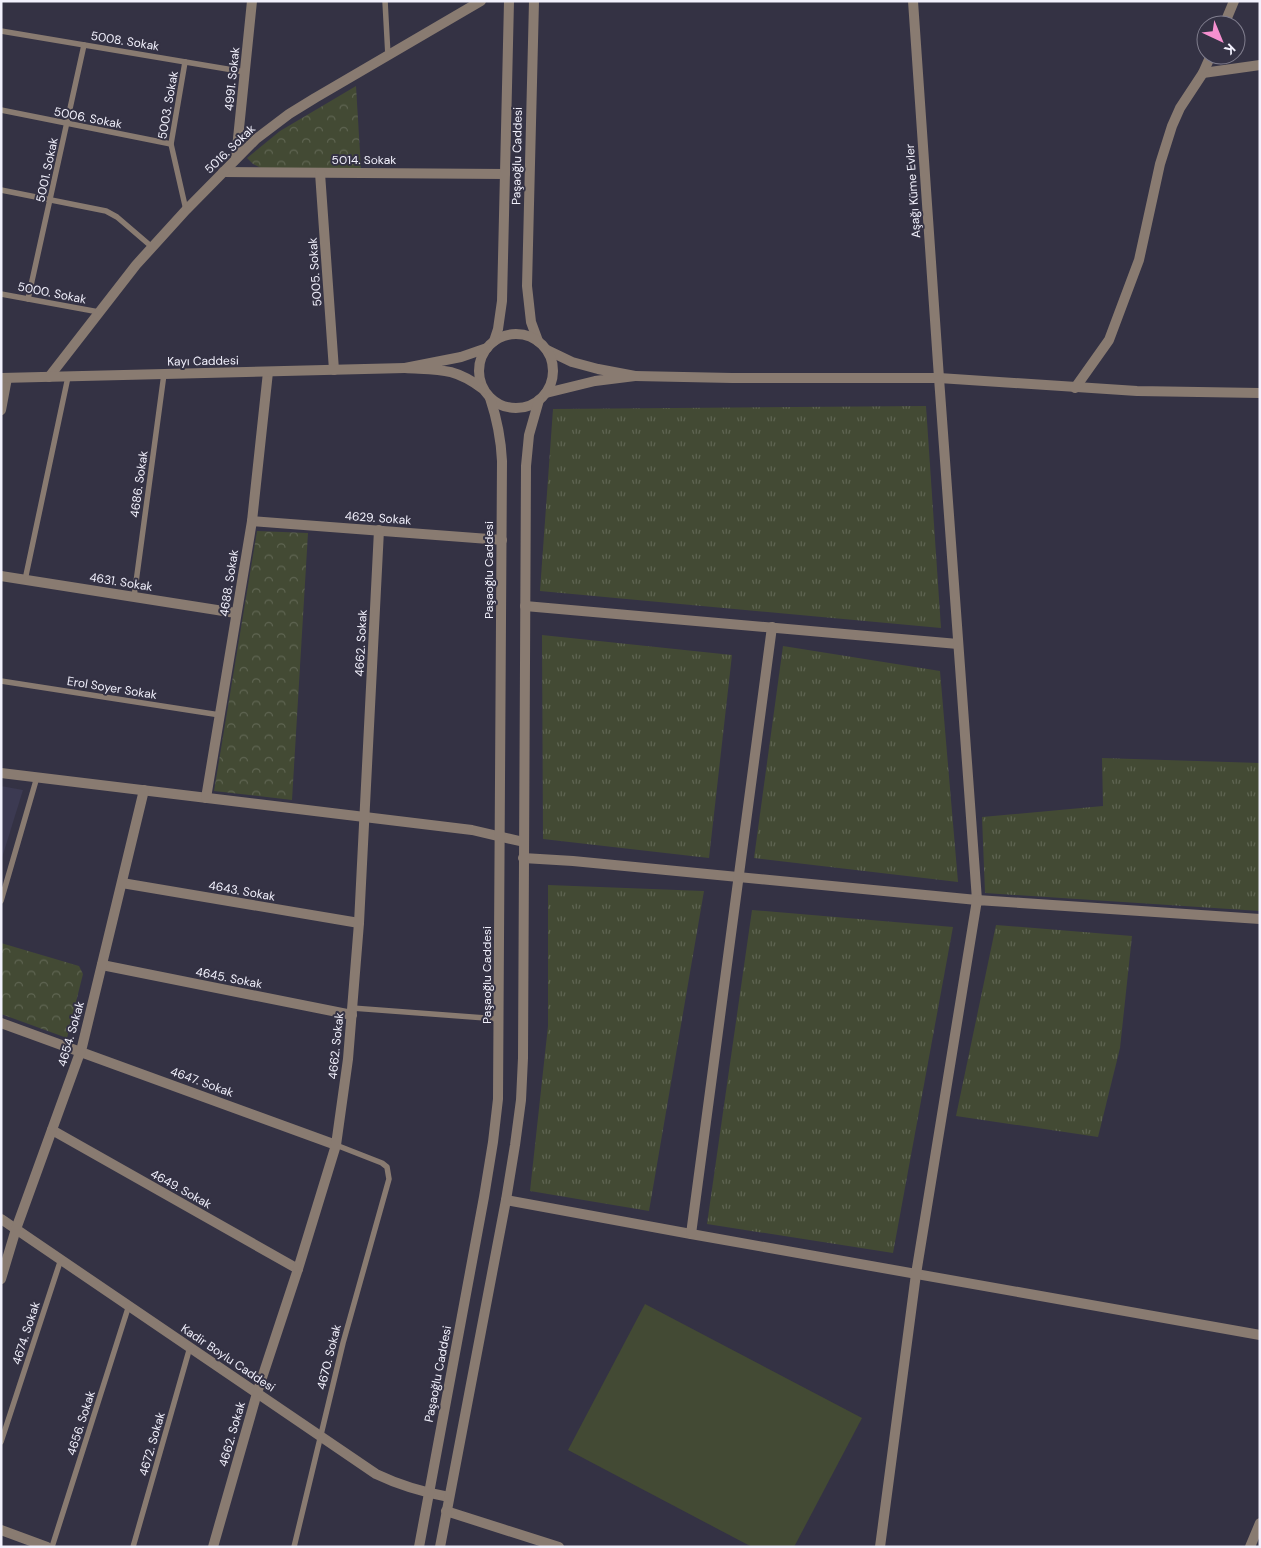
<svg xmlns="http://www.w3.org/2000/svg" width="1261" height="1548" font-family="'DM Sans',sans-serif">
	<defs>
		<pattern id="grass-tufts" width="24" height="20" patternUnits="userSpaceOnUse" patternTransform="scale(1.25)"><rect width="24" height="20" fill="#434a34"/><path d="M3 7l-1-3M5 7V3M7 7l1-3M15 17l-1-3M17 17v-4M19 17l1-3" fill="none" stroke="#5f6552"/></pattern>
		<pattern id="forest-crowns" width="20" height="18" patternUnits="userSpaceOnUse" patternTransform="scale(1.25)"><rect width="20" height="18" fill="#434a34"/><path d="M2 6a3 3 0 1 1 6 0M12 15a3 3 0 1 1 6 0" fill="none" stroke="#5f6552"/></pattern>
	</defs>
	<rect width="100%" height="100%" fill="#343244"/>
	<!-- built -->
	<polygon fill="#3c3a52" points="1,786 23,790 1,861"/>
	<!-- grass -->
	<g fill="url(#grass-tufts)">
		<polygon points="926,406 941,628 540,591 553,409"/>
		<polygon points="542,635 732,655 709,858 543,839"/>
		<polygon points="783,646 940,671 958,882 754,858"/>
		<polygon points="1102,758 1260,763 1260,911 985,893 982,817 1103,806"/>
		<polygon points="548,885 704,891 649,1211 530,1191 548,1026"/>
		<polygon points="752,910 953,927 893,1253 707,1224"/>
		<polygon points="996,925 1132,936 1120,1048 1098,1137 956,1116"/>
	</g>
	<!-- forest -->
	<g fill="url(#forest-crowns)">
		<polygon points="356,86 361,169 265,170 253,164 247,158 280,131"/>
		<polygon points="257,531 308,533 292,800 214,791"/>
		<polygon points="1,943 79,966 83,974 67,1038 1,1014"/>
	</g>
	<!-- pitch -->
	<polygon fill="#434a34" points="645,1304 862,1418 794,1547 752,1547 568,1450"/>
	<g fill="none" stroke-linecap="round" stroke-linejoin="round">
		<!-- service -->
		<g stroke="#897b71" stroke-width="5.5">
			<polyline points="385,1 388,56"/>
			<polyline points="1,31 245,72"/>
			<polyline points="185,62 171,144 186,210"/>
			<polyline points="1,110 171,144"/>
			<polyline points="1,190 106,211 117,217 152,247"/>
			<polyline points="1,294 99,312"/>
			<polyline points="28,299 84,45"/>
			<polyline points="25,580 68,377"/>
			<polyline points="134,597 164,374"/>
			<polyline points="1,681 220,715"/>
			<polyline points="1,901 37,777"/>
			<polyline points="352,1008 499,1019"/>
			<polyline points="1,1442 61,1259"/>
			<polyline points="52,1547 129,1305"/>
			<polyline points="133,1547 190,1347"/>
			<polyline points="294,1547 343,1343 389,1179 387,1167 382,1163 336,1145"/>
		</g>
		<!-- minor -->
		<g stroke="#897b71" stroke-width="10">
			<polyline points="1224,25 1234,1"/>
			<polyline points="1203,73 1260,65"/>
			<polyline points="236,158 252,1"/>
			<polyline points="223,172 505,174"/>
			<polyline points="320,173 334,370"/>
			<polyline points="635,376 732,378 939,378 1137,391 1260,393"/>
			<polyline points="49,377 136,265 186,210 256,139 289,114 315,98 481,1"/>
			<polyline points="1075,388 1109,340 1139,260 1160,164 1172,126 1180,108 1203,73 1211,55"/>
			<polyline points="546,393 595,381 635,376 598,369 572,362 547,350"/>
			<polyline points="1,410 7,378"/>
			<polyline points="252,521 502,540"/>
			<polyline points="1,576 236,613"/>
			<polyline points="525,606 958,644"/>
			<polyline points="1,773 472,830 524,842"/>
			<polyline points="206,798 252,521 268,372"/>
			<polyline points="523,858 573,861 977,900 939,378 913,1"/>
			<polyline points="122,883 359,923"/>
			<polyline points="102,965 352,1015"/>
			<polyline points="1,1023 336,1145"/>
			<polyline points="52,1130 298,1269"/>
			<polyline points="506,1200 691,1234 1260,1335"/>
			<path d="M1,1219L376,1474C401,1486 422,1492 449,1497"/>
			<polyline points="691,1234 772,627"/>
			<polyline points="1,1279 16,1229 82,1047 144,790"/>
			<polyline points="446,1511 559,1547"/>
			<polyline points="1,1530 47,1547"/>
			<polyline points="213,1547 257,1393 298,1269 336,1145 348,1059 359,923 379,530"/>
			<polyline points="880,1547 916,1274 977,900 1260,919"/>
			<polyline points="1250,1547 1260,1523"/>
		</g>
		<!-- tertiary -->
		<g stroke="#897b71" stroke-width="10">
			<polyline points="534,1 527,286 531,322 538,341"/>
			<circle cx="516" cy="371" r="37"/>
			<polyline points="494,341 498,329 502,301 509,1"/>
			<polyline points="1,378 405,368"/>
			<path d="M483,389C454,367 439,370 405,368L461,357L487,348"/>
			<path d="M419,1547L484,1197L493,1142L498,1099L502,461C501,439 497,419 490,398"/>
			<polyline points="440,1547 506,1200 515,1145 521,1100 523,1058 526,466 529,435 539,400"/>
		</g>
	</g>
	<g text-anchor="middle" stroke-width="4" stroke-linejoin="round" paint-order="stroke">
		<!-- street labels -->
		<g font-size="12" fill="#f2f1fd" stroke="#343244">
			<text transform="translate(125 41) rotate(9)" y="4">5008. Sokak</text>
			<text transform="translate(232 79) rotate(-84)" y="4">4991. Sokak</text>
			<text transform="translate(168 105) rotate(-80)" y="4">5003. Sokak</text>
			<text transform="translate(88 118) rotate(11)" y="4">5006. Sokak</text>
			<text transform="translate(230 149) rotate(-44)" y="4">5016. Sokak</text>
			<text transform="translate(517 156) rotate(-89)" y="4">Paşaoğlu Caddesi</text>
			<text x="364" y="164">5014. Sokak</text>
			<text transform="translate(47 170) rotate(-78)" y="4">5001. Sokak</text>
			<text transform="translate(913 191) rotate(-94)" y="4">Aşağı Küme Evler</text>
			<text transform="translate(315 272) rotate(-94)" y="4">5005. Sokak</text>
			<text transform="translate(52 293) rotate(11)" y="4">5000. Sokak</text>
			<text transform="translate(203 361) rotate(-1)" y="4">Kayı Caddesi</text>
			<text transform="translate(139 484) rotate(-82)" y="4">4686. Sokak</text>
			<text transform="translate(378 518) rotate(4)" y="4">4629. Sokak</text>
			<text transform="translate(489 570) rotate(-90)" y="4">Paşaoğlu Caddesi</text>
			<text transform="translate(121 582) rotate(9)" y="4">4631. Sokak</text>
			<text transform="translate(229 583) rotate(-81)" y="4">4688. Sokak</text>
			<text transform="translate(361 643) rotate(-87)" y="4">4662. Sokak</text>
			<text transform="translate(112 688) rotate(9)" y="4">Erol Soyer Sokak</text>
			<text transform="translate(242 891) rotate(10)" y="4">4643. Sokak</text>
			<text transform="translate(487 975) rotate(-90)" y="4">Paşaoğlu Caddesi</text>
			<text transform="translate(229 978) rotate(11)" y="4">4645. Sokak</text>
			<text transform="translate(71 1034) rotate(-74)" y="4">4654. Sokak</text>
			<text transform="translate(336 1046) rotate(-84)" y="4">4662. Sokak</text>
			<text transform="translate(202 1082) rotate(20)" y="4">4647. Sokak</text>
			<text transform="translate(181 1189) rotate(29)" y="4">4649. Sokak</text>
			<text transform="translate(26 1333) rotate(-72)" y="4">4674. Sokak</text>
			<text transform="translate(329 1357) rotate(-76)" y="4">4670. Sokak</text>
			<text transform="translate(228 1358) rotate(34)" y="4">Kadir Boylu Caddesi</text>
			<text transform="translate(438 1374) rotate(-79)" y="4">Paşaoğlu Caddesi</text>
			<text transform="translate(81 1423) rotate(-72)" y="4">4656. Sokak</text>
			<text transform="translate(232 1434) rotate(-74)" y="4">4662. Sokak</text>
			<text transform="translate(152 1444) rotate(-74)" y="4">4672. Sokak</text>
		</g>
	</g>
	<!-- border -->
	<rect width="1261" height="1548" fill="none" stroke="#f2f1fd" stroke-width="5"/>
	<!-- north arrow -->
	<g transform="translate(1221 40) rotate(136)"><circle r="24" fill="#343244" stroke="#807e8e"/>
	<path d="M0-4L9 19L0 12L-9 19Z" fill="#f690d0"/>
	<text y="-8" font-size="14" font-weight="bold" text-anchor="middle" fill="#f2f1fd">K</text>
	</g>
</svg>
